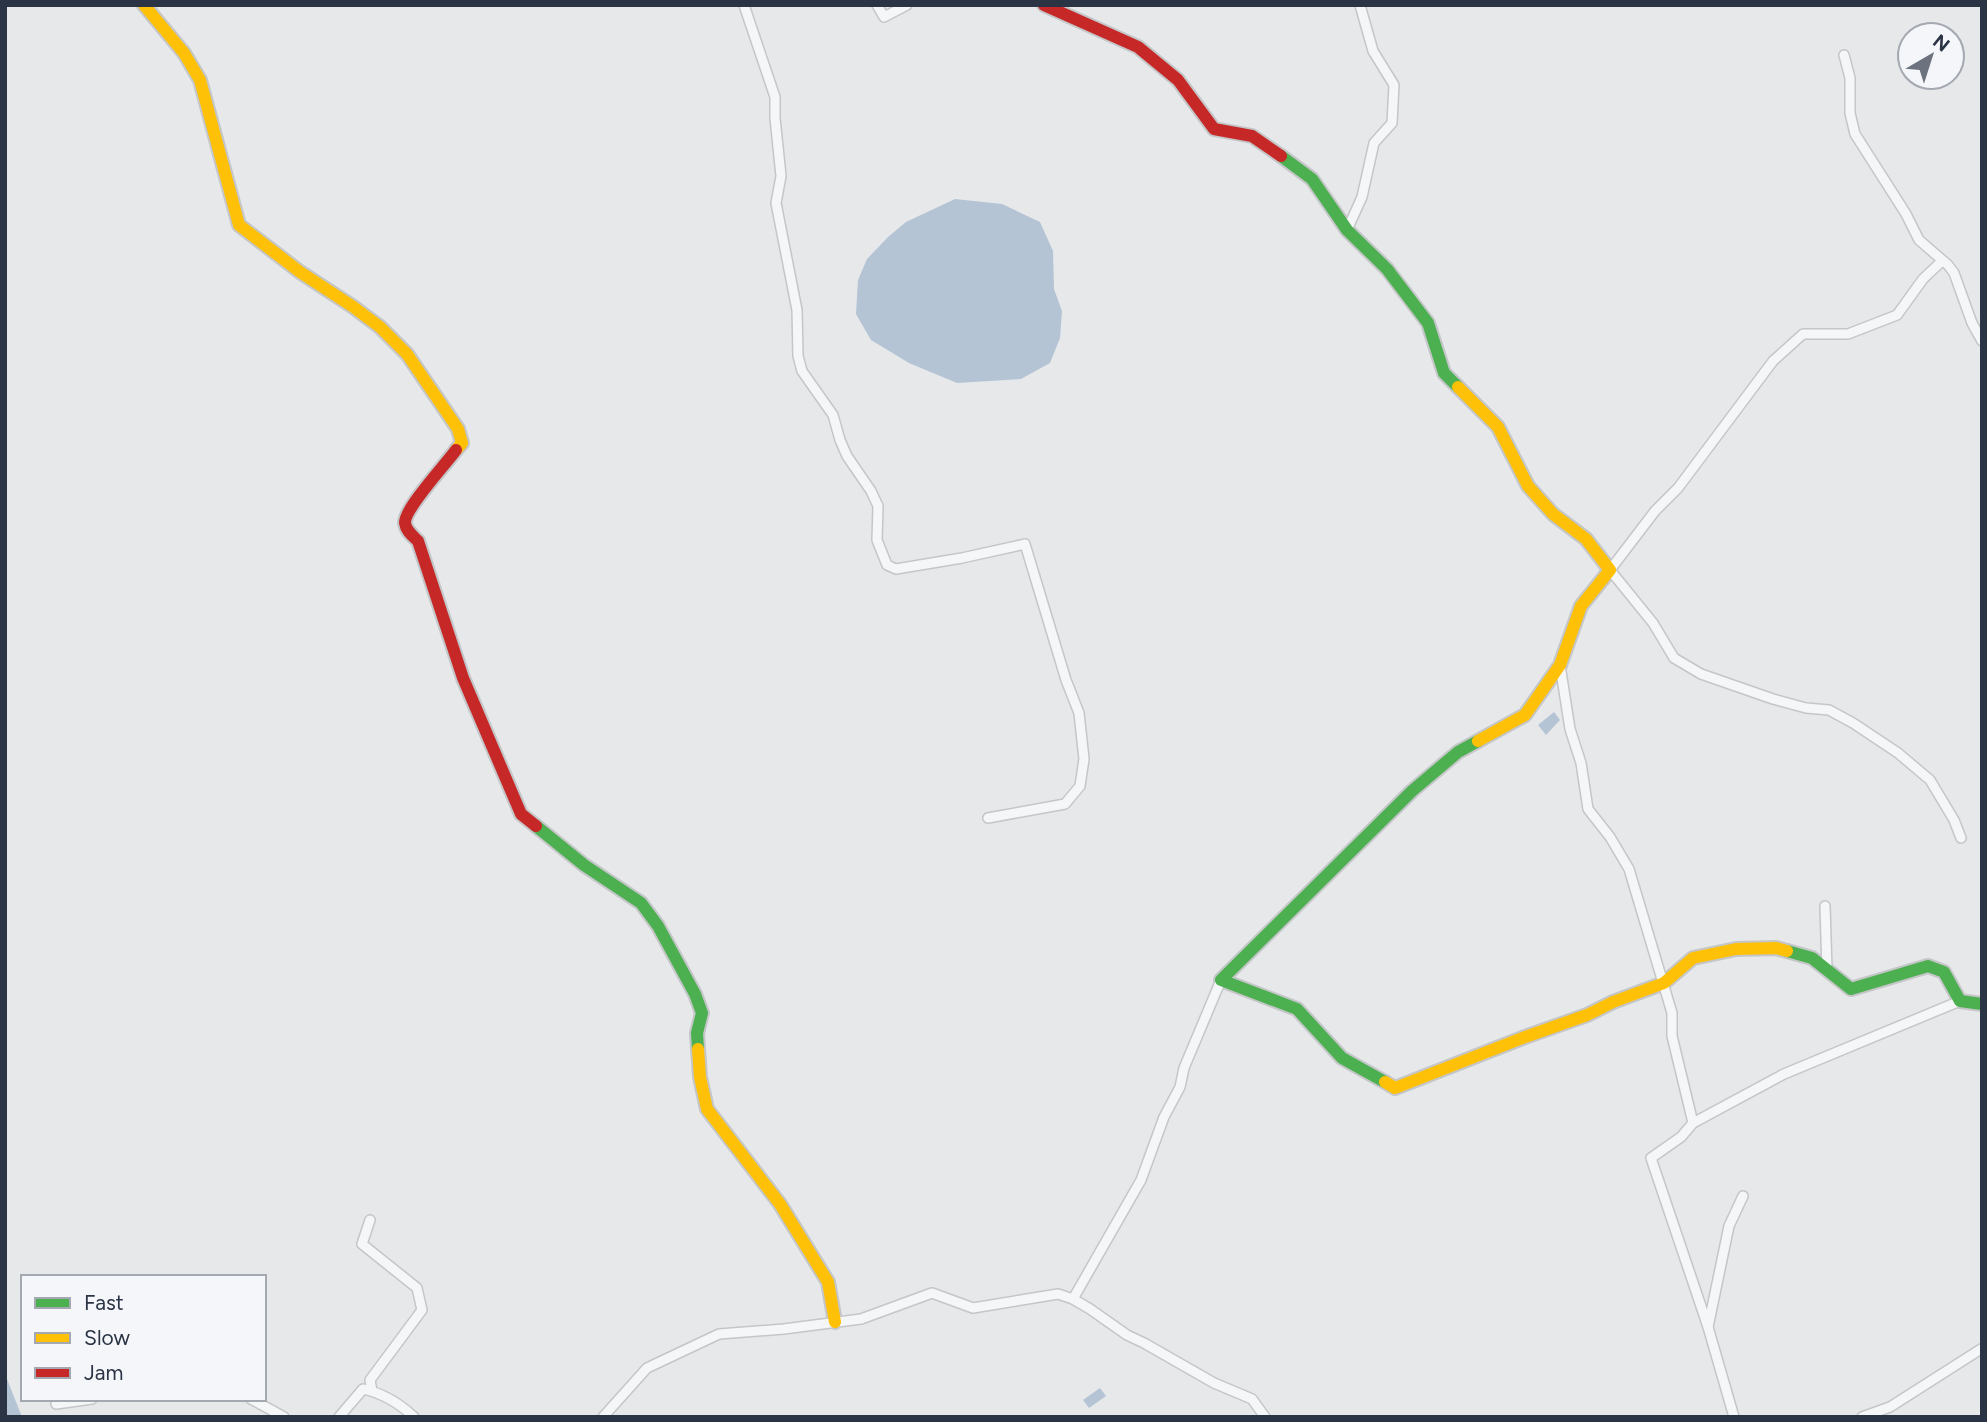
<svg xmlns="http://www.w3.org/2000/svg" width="1987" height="1422" font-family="Figtree,sans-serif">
	<rect width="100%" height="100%" fill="#e6e8ea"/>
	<!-- water -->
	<g fill="#b4c4d5">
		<polygon points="955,199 1002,204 1040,222 1053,251 1054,289 1062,311 1060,338 1050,363 1021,379 957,383 909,363 871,340 856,314 858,280 867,259 888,237 906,222"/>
		<polygon points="1554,712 1560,720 1546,735 1538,725"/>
		<polygon points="5,1374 22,1417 5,1417"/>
		<polygon points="1100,1388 1106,1396 1089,1408 1083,1400"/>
	</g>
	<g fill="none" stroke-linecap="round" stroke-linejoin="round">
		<defs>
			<g id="street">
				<polyline points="744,5 775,97 775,118 781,176 776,203 797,310 798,356 802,371 833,415 840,440 847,456 871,491 878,506 877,540 887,565 896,569 962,558 1025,544 1066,680 1079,713 1084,759 1080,786 1065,804 988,818"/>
				<polyline points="877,5 884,17 907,5"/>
				<polyline points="1844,55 1850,78 1850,113 1855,134 1906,214 1919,240 1948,265 1954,273 1972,323 1982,341"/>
				<polyline points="1347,230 1362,197 1374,143 1392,123 1394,85 1373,51 1360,5"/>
				<polyline points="1942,261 1923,279 1897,315 1848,334 1803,334 1773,361 1678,488 1655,511 1610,570 1653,623 1674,658 1701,674 1773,699 1806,708 1829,710 1853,723 1898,753 1930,780 1954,820 1961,838"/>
				<polyline points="1560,665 1570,729 1581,763 1588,809 1610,837 1629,869 1672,1013 1672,1036 1693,1123 1681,1137 1651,1158 1708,1327"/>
				<polyline points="1825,906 1827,970"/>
				<polyline points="1693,1123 1784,1074 1960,1001"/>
				<polyline points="370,1220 362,1244 417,1288 422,1310 370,1380 372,1391"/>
				<polyline points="1073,1299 1141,1180 1164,1117 1180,1087 1184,1068 1221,980"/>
				<polyline points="251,1399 284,1417"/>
				<polyline points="56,1404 92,1399"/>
				<path d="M339,1417L363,1389C382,1393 400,1404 414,1417"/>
				<polyline points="603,1417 647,1368 719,1334 784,1329 861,1319 932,1293 973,1308 1058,1294 1073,1299 1090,1309 1127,1335 1144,1343 1214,1383 1252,1399 1265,1417"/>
				<polyline points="1734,1417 1708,1327 1729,1226 1743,1196"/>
				<polyline points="1862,1417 1890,1407 1981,1349"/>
			</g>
			<g id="fast">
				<polyline points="1281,156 1312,179 1347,230 1387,269 1428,323 1444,373 1458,387"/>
				<polyline points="536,826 584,865 641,903 658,926 695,994 702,1013 697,1033 698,1049"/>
				<polyline points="1787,951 1812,958 1851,989 1928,966 1944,972 1960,1001 1982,1004"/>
				<polyline points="1385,1082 1342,1058 1297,1009 1221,980 1412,791 1458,752 1478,741"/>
			</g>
			<g id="slow">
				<polyline points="144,5 184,53 200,80 239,225 300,272 352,306 380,327 407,354 458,429 462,443 456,450"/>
				<polyline points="1458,387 1498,427 1528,486 1553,514 1586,539 1610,570 1581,606 1560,665 1525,715 1478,741"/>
				<polyline points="698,1049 700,1077 707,1109 780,1204 828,1282 835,1322"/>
				<polyline points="1385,1082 1395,1088 1525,1037 1587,1015 1613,1002 1664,983 1693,958 1736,949 1776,948 1787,951"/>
			</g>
			<g id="jam">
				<polyline points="1044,5 1138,47 1178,80 1214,129 1252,136 1281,156"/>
				<path d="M456,450C446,464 404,509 405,523C406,531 413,536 418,541L463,678L521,814L536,826"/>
			</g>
		</defs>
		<!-- street casing -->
		<use href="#street" stroke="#c4c6c8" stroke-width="12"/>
		<!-- fast casing -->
		<use href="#fast" stroke="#c4c6c8" stroke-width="16"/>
		<!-- slow casing -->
		<use href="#slow" stroke="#c4c6c8" stroke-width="16"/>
		<!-- jam casing -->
		<use href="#jam" stroke="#c4c6c8" stroke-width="16"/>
		<!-- street -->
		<use href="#street" stroke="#f5f6f7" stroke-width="9"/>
		<!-- fast -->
		<use href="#fast" stroke="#4caf50" stroke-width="12"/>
		<!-- slow -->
		<use href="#slow" stroke="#ffc107" stroke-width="12"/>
		<!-- jam -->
		<use href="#jam" stroke="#c62828" stroke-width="12"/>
	</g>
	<!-- border -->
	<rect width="1987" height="1422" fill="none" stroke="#2b3445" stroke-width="14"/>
	<!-- legend -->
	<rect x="21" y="1275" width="245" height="126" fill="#f4f6f9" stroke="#a4a8b1" stroke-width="2"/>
	<rect x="35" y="1298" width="35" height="10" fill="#4caf50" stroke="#a4a8b1" stroke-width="2"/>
	<text x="84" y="1310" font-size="21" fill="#2b3445">Fast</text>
	<rect x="35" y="1333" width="35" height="10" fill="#ffc107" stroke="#a4a8b1" stroke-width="2"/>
	<text x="84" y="1345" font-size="21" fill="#2b3445">Slow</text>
	<rect x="35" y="1368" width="35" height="10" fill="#c62828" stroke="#a4a8b1" stroke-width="2"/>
	<text x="84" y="1380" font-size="21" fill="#2b3445">Jam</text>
	<!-- north arrow -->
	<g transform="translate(1931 56) rotate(39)"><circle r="33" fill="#f4f6f9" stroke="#a4a8b1" stroke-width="2"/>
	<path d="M0-5L12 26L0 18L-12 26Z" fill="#6c737f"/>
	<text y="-10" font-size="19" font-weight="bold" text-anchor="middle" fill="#2b3445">N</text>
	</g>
</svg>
